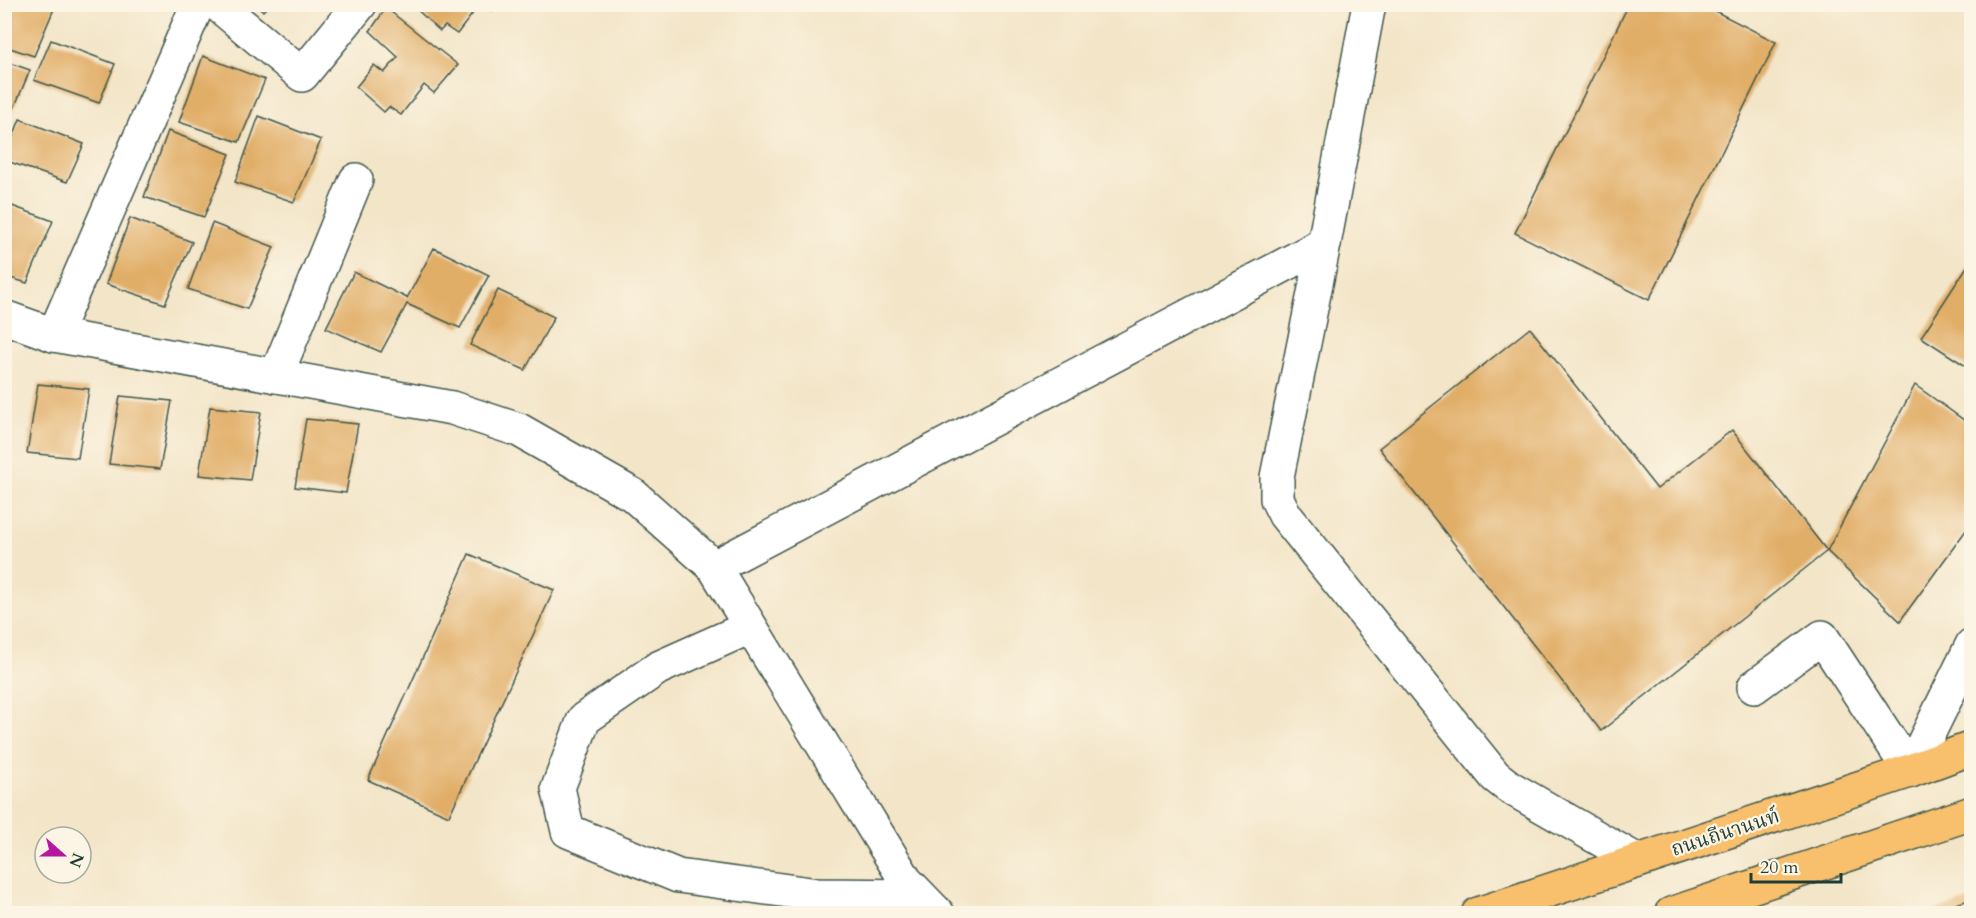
<svg xmlns="http://www.w3.org/2000/svg" width="1976" height="918" font-family="Cardo,'Noto Serif Thai',serif">
	<rect width="100%" height="100%" fill="#fcf5e5"/>
	<filter id="ink" filterUnits="userSpaceOnUse"><feTurbulence type="fractalNoise" baseFrequency=".0167" numOctaves="2"/><feDisplacementMap in="SourceGraphic" scale="12" xChannelSelector="R" yChannelSelector="G"/><feConvolveMatrix kernelMatrix="1 2 1 2 8 2 1 2 1" color-interpolation-filters="sRGB"/></filter>
	<filter id="wash" filterUnits="userSpaceOnUse"><feTurbulence type="fractalNoise" baseFrequency=".008" numOctaves="4" result="noise"/><feDisplacementMap in="SourceGraphic" scale="24" xChannelSelector="R" yChannelSelector="G"/><feGaussianBlur stdDeviation="1.35" result="paint"/><feColorMatrix in="noise" values="0 0 0 0 0 0 0 0 0 0 0 0 0 0 0 0 0 1.4 0 .05"/><feComposite in="paint" operator="in"/></filter>
	<g filter="url(#wash)">
		<rect width="100%" height="100%" fill="#f3e5c8"/>
		<g id="blocks">
			<!-- building -->
			<g fill="#e1ae68">
				<polygon points="4,4 56,4 34,56 4,46"/>
				<polygon points="256,4 270,4 263,11"/>
				<polygon points="411,4 480,4 457,34 445,26 440,31"/>
				<polygon points="482,4 497,4 491,11"/>
				<polygon points="1629,4 1701,4 1776,42 1649,300 1515,233"/>
				<polygon points="386,8 458,65 434,93 424,85 401,115 389,107 384,112 356,87 374,65 384,73 398,57 370,31"/>
				<polygon points="51,40 115,64 99,103 34,80"/>
				<polygon points="203,56 265,80 239,142 179,122"/>
				<polygon points="4,61 30,70 5,130 4,130"/>
				<polygon points="259,116 321,140 294,202 235,182"/>
				<polygon points="20,119 84,144 67,182 4,160"/>
				<polygon points="168,131 230,154 204,217 144,197"/>
				<polygon points="4,203 53,221 27,283 4,276"/>
				<polygon points="130,218 192,242 165,304 106,284"/>
				<polygon points="212,223 274,247 247,309 188,289"/>
				<polygon points="434,248 489,275 460,328 407,304 381,352 326,328 354,272 407,298"/>
				<polygon points="1972,259 1972,370 1921,337"/>
				<polygon points="498,290 554,317 525,370 470,345"/>
				<polygon points="1530,328 1657,489 1732,430 1827,551 1601,731 1379,448"/>
				<polygon points="38,384 89,389 78,458 27,453"/>
				<polygon points="1915,385 1972,426 1972,522 1900,621 1827,551"/>
				<polygon points="120,396 172,401 160,469 109,464"/>
				<polygon points="210,407 261,412 250,480 199,475"/>
				<polygon points="306,419 358,424 346,493 295,487"/>
				<polygon points="469,554 554,590 449,816 368,780"/>
				<polygon points="1972,899 1972,914 1927,914 1927,913"/>
			</g>
		</g>
	</g>
	<g filter="url(#ink)">
		<use href="#blocks" fill-opacity="0" stroke="#3f564a" stroke-width="1.5"/>
		<g fill="none" stroke-linecap="round" stroke-linejoin="round">
			<defs>
				<g id="minor">
					<polyline points="217,4 302,75 360,4"/>
					<polyline points="1369,4 1324,244 1277,477 1277,499 1285,515 1495,776 1509,787 1638,861"/>
					<polyline points="4,317 54,335 452,408 519,430 633,495 714,567 906,881 938,914"/>
					<polyline points="54,335 198,4"/>
					<polyline points="276,376 356,180"/>
					<polyline points="714,567 1324,244"/>
					<polyline points="750,627 658,668 584,719 558,788 568,831 678,876 818,895 920,896"/>
					<polyline points="1754,687 1822,637 1910,771"/>
					<polyline points="1910,771 1972,645"/>
				</g>
				<g id="major">
					<polyline points="1478,914 1910,771 1972,748"/>
					<polyline points="1671,914 1972,813"/>
				</g>
			</defs>
			<!-- minor casing -->
			<use href="#minor" stroke="#3f564a" stroke-width="36"/>
			<!-- major casing -->
			<use href="#major" stroke="#3f564a" stroke-width="36"/>
			<!-- minor -->
			<use href="#minor" stroke="#fff" stroke-width="33"/>
			<!-- major -->
			<use href="#major" stroke="#f8bf6c" stroke-width="33"/>
		</g>
	</g>
	<g text-anchor="middle" stroke-width="4.5" stroke-linejoin="round" paint-order="stroke">
		<!-- street labels -->
		<g font-size="20" fill="#1f3d34" stroke="#fcf5e5">
			<text transform="translate(1725 832) rotate(-18)" y="7">ถนนถีนานนท์</text>
		</g>
	</g>
	<!-- margin -->
	<rect width="1976" height="918" fill="none" stroke="#fcf5e5" stroke-width="24"/>
	<!-- north arrow -->
	<g transform="translate(63 855) rotate(111)"><circle r="28" fill="#fcf5e5" stroke="#a4ab9e" stroke-width="1.5"/>
	<path d="M0-4.5L10 22L0 15L-10 22Z" fill="#b5179e"/>
	<text y="-9" font-size="16" font-weight="bold" text-anchor="middle" fill="#1f3d34">N</text>
	</g>
	<!-- scale -->
	<path d="M1751 873v9h90v-9" fill="none" stroke="#1f3d34" stroke-width="3"/>
	<text x="1760" y="873" font-size="18" fill="#1f3d34" stroke="#fcf5e5" stroke-width="4.5" paint-order="stroke">20 m</text>
</svg>
